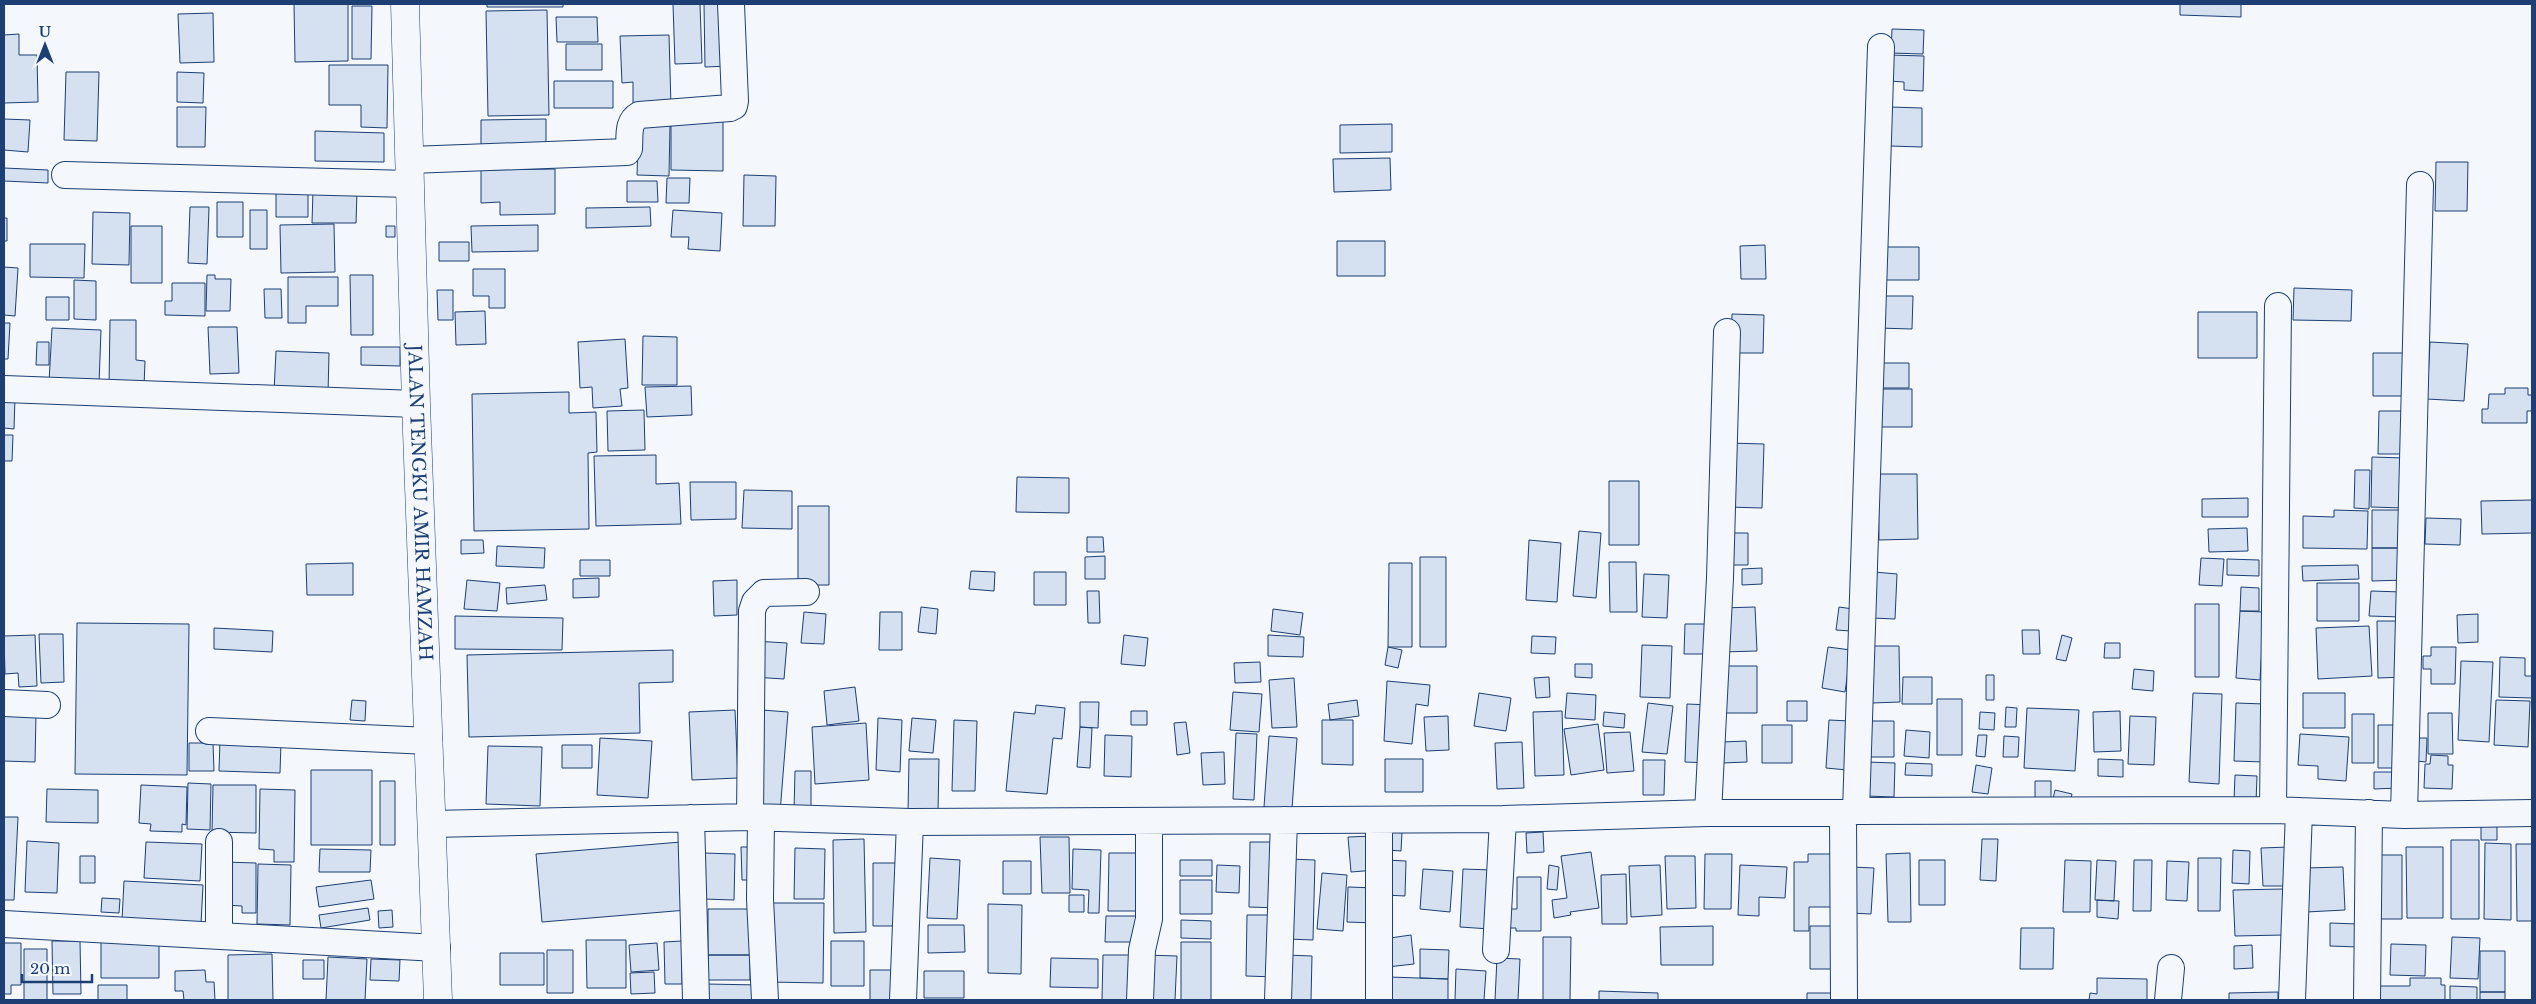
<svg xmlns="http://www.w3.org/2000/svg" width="2536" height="1004" viewBox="0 0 2536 1004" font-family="'Libre Baskerville',serif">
  <rect width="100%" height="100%" fill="#f4f7fb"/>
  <path fill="#d5e0f0" stroke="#1d3f73" d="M294,4H348V61L295,62Z
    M487,4H563V7H487Z
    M673,4H700L702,63L675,64Z
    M704,4H729L730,66L705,67Z
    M2180,4H2241V17L2180,15Z
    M352,6H372L371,59H352Z
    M547,10L549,115L488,116L486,11Z
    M213,13L214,62L180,63L178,14Z
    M556,17H597L598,42H557Z
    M1892,29L1924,30L1923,54L1891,53Z
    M19,34V55H37L38,102L4,103V35Z
    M669,35L671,107L633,108V82L622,83L620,36Z
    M566,44H602V70H566Z
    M1890,55L1924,56L1923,91L1904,90V82L1889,81Z
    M329,65H388L387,128L361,127V105H329Z
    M66,72H99L97,141L64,140Z
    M177,72L204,73L203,103L177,102Z
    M554,81H613V108H554Z
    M177,107H206L205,147H177Z
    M1890,107L1922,108V147L1890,146Z
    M4,119L30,120L28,152L4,150Z
    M546,119V150L481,151V120Z
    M671,119H723V171L671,170Z
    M642,124L670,125L669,176L637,175L638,145Z
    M1392,124V152L1340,153V125Z
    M315,131L384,133V162L315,161Z
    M1390,158L1391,190L1334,192L1333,159Z
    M2436,162H2468L2467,211H2435Z
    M4,168L48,170V183L4,181Z
    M555,169V214L500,215V202L481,203V170Z
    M744,175L776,176L775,226H743Z
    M667,178H690L689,203H666Z
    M627,181H657L658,202H627Z
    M276,190H308V217H276Z
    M313,191H357L356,223H312Z
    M217,202H243V237H217Z
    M190,207H209L207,264L188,263Z
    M650,207L651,226L586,228V208Z
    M250,210H267V249H250Z
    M673,210L722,213L720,251L688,249L689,237H671Z
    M93,212L130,213L129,265L92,264Z
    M4,218H7V241H4Z
    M334,224L335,272L281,273L280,225Z
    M538,225V251L472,252L471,226Z
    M131,226H162V283H131Z
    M386,226H395V237H386Z
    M1337,241H1385V276H1337Z
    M439,242H469V261H439Z
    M30,244H85L84,278L30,277Z
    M1765,245L1766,279H1741L1740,246Z
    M1883,247H1919V280H1883Z
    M4,267L18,268L15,316L4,315Z
    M473,269H505V308H489V296H473Z
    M207,275H215V279H231L230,311H206Z
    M350,275H373V335H351Z
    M288,277H338V306H306V323H288Z
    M74,280L96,281V320L74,319Z
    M172,283H205V316L165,315V301H172Z
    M2294,288L2352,290L2351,321L2293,320Z
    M264,289H281L282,318H265Z
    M437,290H453V320H438Z
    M1878,296H1913L1912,329L1877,328Z
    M46,297H69V320H46Z
    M485,311L486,344L456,345L455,312Z
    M2198,312H2257V358H2198Z
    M1732,314L1764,315L1763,353H1731Z
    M110,320H136V360L145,361L144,387H109Z
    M4,323H10L8,359H4Z
    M208,327H237L239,373L210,374Z
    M52,328L101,330L99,384L49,382Z
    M643,336L677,337V385H642Z
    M625,339L628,388L620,389L622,406L593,408L592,387L580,388L578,342Z
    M37,342H49V365H36Z
    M2430,342L2468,344L2464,401L2427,399Z
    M361,347H400V366L361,365Z
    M276,351L329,353L328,394L274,392Z
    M2373,353H2408V396H2373Z
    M1877,363H1909V388H1877Z
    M691,386L692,415L647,417L645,387Z
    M2505,388H2528V395H2532V411H2527V423H2482V409H2488L2489,394H2505Z
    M1881,389H1912V427H1881Z
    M569,392V413L596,412L597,452L588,453L589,529L474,531L472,394Z
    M4,396L15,397L14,429L4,428Z
    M644,410L645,450L608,451L607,411Z
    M2379,411H2406V454H2378Z
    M4,435H13L12,461H4Z
    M1729,443L1764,444L1762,508L1727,507Z
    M656,455V484L679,483L681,524L596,526L594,456Z
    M2372,457L2405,458L2404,508L2371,507Z
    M2355,470H2370L2369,509L2354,508Z
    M1878,474H1917L1918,539L1879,540Z
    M1017,477L1069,478V513L1016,512Z
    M1609,481H1639V545H1609Z
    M690,482H736V519L691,520Z
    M744,490L792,491V529L742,528Z
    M2248,498V517H2202V499Z
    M2532,500V533L2482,534L2481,501Z
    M798,506H829V585H798Z
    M2334,510L2368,511L2367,549L2303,548V516L2334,517Z
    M2372,510H2406V548H2372Z
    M2426,518L2461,519L2460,545L2425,544Z
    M2247,528L2248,551L2209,552L2208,529Z
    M1579,531L1601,533L1596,598L1573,596Z
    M1731,533H1748V565H1730Z
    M1087,537H1103L1104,552H1087Z
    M461,540H483L484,553L461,554Z
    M1529,540L1561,543L1557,602L1526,600Z
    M497,546L545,548L544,568L496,566Z
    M2372,548H2406V580L2372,581Z
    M1105,556V579H1085V557Z
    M1420,557H1446V647H1420Z
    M2201,558L2224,559L2222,586L2199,585Z
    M2227,559L2259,560V576L2227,575Z
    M580,560H610V576H580Z
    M1609,562H1636L1637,612H1610Z
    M353,563V595H307L306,564Z
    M1389,563H1412V647H1388Z
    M2358,565L2359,579L2303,581L2302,566Z
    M1762,568V584L1742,585V569Z
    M971,571L995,572L994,591L969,589Z
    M1034,572H1066V605H1034Z
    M1874,572L1897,574L1895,619L1872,618Z
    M1644,574L1669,575L1667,618L1642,617Z
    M599,578V597L573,598V579Z
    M467,580L500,583L497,611L464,609Z
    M737,580V615L714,616L713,581Z
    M2317,583H2359V621H2317Z
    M545,585L547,600L507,604L506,588Z
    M2241,587L2259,588V611H2240Z
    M1087,591H1099L1100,623H1088Z
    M2371,591L2402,592L2401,617L2369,616Z
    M2195,604H2219V677H2195Z
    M921,607L938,609L936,634L918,632Z
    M1755,607L1757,651L1722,652L1721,608Z
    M1839,607L1853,609L1851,631L1836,630Z
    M1273,609L1303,613L1300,635L1271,631Z
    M2240,611L2264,612L2260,680L2236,678Z
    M804,612L826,614L824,644L801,643Z
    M880,612H902V650H879Z
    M2478,614V642L2458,643L2457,615Z
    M455,616L563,618L562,650L455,649Z
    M2377,621H2404L2405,677L2378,678Z
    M77,623L189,624L187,775L75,774Z
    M1685,624H1706L1705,654H1684Z
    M2369,626L2372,676L2318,679L2316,628Z
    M214,628L273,631L272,652L214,649Z
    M2022,630H2039L2040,654H2023Z
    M39,634H63L64,682L41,683Z
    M35,635L37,686L19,687L18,673L5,674L4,636Z
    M1124,635L1148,638L1145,666L1121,664Z
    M1268,635L1304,637L1303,657L1268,656Z
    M2062,635L2072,638L2066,661L2056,659Z
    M1532,636L1556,637L1555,654L1531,653Z
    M754,641L787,643L784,679L752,677Z
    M2105,643H2120V658H2104Z
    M1642,645L1672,646L1670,698L1640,697Z
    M1871,646H1899L1900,702L1872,703Z
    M1388,647L1402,650L1398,668L1385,665Z
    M1828,647L1851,650L1845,692L1822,688Z
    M2431,647H2456L2455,684H2431V669H2423V656H2431Z
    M673,650V682L639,683L640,733L469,737L467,655Z
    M2500,657L2525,658V676H2532V698L2499,697Z
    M2461,661L2493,662L2489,742L2458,740Z
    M1260,662L1261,682L1235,683L1234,663Z
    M1575,664H1592V678L1575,677Z
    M1722,666H1757V713H1722Z
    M2134,669L2154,671L2153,691L2132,689Z
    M1986,675H1994V700H1986Z
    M1549,677L1550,697L1536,698L1534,678Z
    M1903,677H1932V704H1902Z
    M1294,678L1297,727L1272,728L1269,680Z
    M1387,681L1430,685L1428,706L1416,704L1412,744L1384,741Z
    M855,687L859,721L827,725L824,691Z
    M1233,692L1262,694L1259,732L1230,730Z
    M1479,693L1511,698L1506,731L1474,726Z
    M1567,693L1596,695L1595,720L1565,718Z
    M2193,693L2222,694L2219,784L2189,782Z
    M2303,693H2345V728H2303Z
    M1937,699H1962V755H1937Z
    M352,700L366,701L365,721L350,720Z
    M1357,700L1359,716L1330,720L1328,704Z
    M2496,700L2530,701L2528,747L2494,745Z
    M1787,701H1807V721H1787Z
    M1080,702H1099L1098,728L1080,727Z
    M1648,703L1673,706L1667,754L1642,752Z
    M2236,703L2265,704L2264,762L2234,761Z
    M1687,704L1710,705L1709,763L1685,762Z
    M1036,705L1065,708L1062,739L1053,738L1047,794L1006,791L1014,712L1035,714Z
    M2006,707L2017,708L2016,727H2005Z
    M2027,708L2079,710L2075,771L2024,768Z
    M735,710L738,778L692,780L689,712Z
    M762,710L788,712L780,813L754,811Z
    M1131,711H1147V725H1131Z
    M1562,711L1564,775L1535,776L1533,712Z
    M2120,711L2121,751L2094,752L2093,712Z
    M1604,712L1625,714L1624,728L1603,726Z
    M1980,712L1995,713L1994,730L1979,729Z
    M2428,713H2452L2453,754H2428Z
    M4,714L36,715L35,762L4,761Z
    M2352,714H2374V763H2352Z
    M1448,716L1449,750L1426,751L1424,717Z
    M2130,716L2156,717L2154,765L2128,764Z
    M878,718L902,720L900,772L876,770Z
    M912,718L936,720L933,753L909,751Z
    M954,720L977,721L975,791H952Z
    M1322,720H1353V765L1322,764Z
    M1829,720L1850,721L1847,770L1826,768Z
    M1868,721H1894V757H1867Z
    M1186,722L1190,753L1177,755L1174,723Z
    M866,723L869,780L815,784L812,727Z
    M1598,724L1604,770L1571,775L1564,729Z
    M1762,725H1792V763H1762Z
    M2378,725H2404V768H2378Z
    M1080,727L1092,728L1090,768L1077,767Z
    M1906,730L1930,732L1929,758L1904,756Z
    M1630,732L1634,771L1607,773L1604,733Z
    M1236,733L1257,734L1254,800L1233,799Z
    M2300,734L2349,737L2346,781L2318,779V766L2298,765Z
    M1105,735L1132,736L1131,777L1104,776Z
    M1978,735H1987L1985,757L1976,756Z
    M1269,736L1297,738L1292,809L1264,807Z
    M2004,736L2019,737L2018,757H2003Z
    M600,738L652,741L648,798L597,795Z
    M2418,738H2427L2426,762L2417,761Z
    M220,740L281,742L280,773L219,771Z
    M1746,741L1747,762L1722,763V742Z
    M1522,742L1524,788L1497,789L1495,743Z
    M189,743H213L214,771H189Z
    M562,745H592V768H562Z
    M488,746L542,747L540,806L486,804Z
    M1224,752L1225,784L1203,785L1201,753Z
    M2431,755L2448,756V765H2453L2452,789L2424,788L2425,764H2430Z
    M909,759H939L938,813L908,812Z
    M1385,759H1423V792H1385Z
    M2098,759L2123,760V777L2098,776Z
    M1643,760H1665L1664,795H1643Z
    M1867,762L1895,763L1894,797L1866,796Z
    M1906,763L1932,764V776L1905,775Z
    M1976,765L1992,768L1988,794L1972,792Z
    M311,770H372V845H311Z
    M795,771H811V812L794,811Z
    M2374,772H2398L2399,788L2374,789Z
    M2235,775L2257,776L2256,803L2234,801Z
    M380,781H395V845H380Z
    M2035,781H2051V799L2035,798Z
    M188,783L211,784L210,830L187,829Z
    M141,785L187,787L186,825L182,824V832L150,831L151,824L139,823Z
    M213,785H256V833L212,832Z
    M47,789L98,790V823L46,822Z
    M260,789L295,790L294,862H274V850L259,849Z
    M2055,790L2072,794L2070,803L2053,799Z
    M4,817H18L14,900H4Z
    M2481,819H2497V840H2481Z
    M1389,832H1402L1401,851L1389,850Z
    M1543,832L1544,852L1527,853L1526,833Z
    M1374,836L1376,870L1351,872L1348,837Z
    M1040,837H1069L1070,893H1042Z
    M864,839L866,932L834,933L833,840Z
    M1982,839H1998L1996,881L1980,880Z
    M2451,840H2479V919H2451Z
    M27,841L59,843L57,893L25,892Z
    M146,842L202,844L200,881L144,878Z
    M681,842L687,910L542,922L536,854Z
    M1250,842H1280L1279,908L1249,907Z
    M2485,843L2511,844V920L2484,919Z
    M2516,844H2532V921H2517Z
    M741,847H755V880H742Z
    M2289,847L2290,886H2263L2261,848Z
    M2406,847H2443V918H2407Z
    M795,848L825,849L824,899H794Z
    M320,849L371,850L370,872H319Z
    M1073,849L1101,850L1099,913H1088L1089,890L1072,889Z
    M2233,850L2250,851L2249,884L2232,883Z
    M1591,852L1599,908L1570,912L1571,915L1554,918L1552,900L1567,898L1561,856Z
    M704,853L735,854L734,900L703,899Z
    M1109,853H1144L1142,911H1108Z
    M1910,853L1911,922H1888L1886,854Z
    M1705,854H1732L1731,909H1704Z
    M1808,854H1835L1836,907H1809V931H1794V862H1808Z
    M2374,855H2402V919H2373Z
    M80,856H95V883H80Z
    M1665,856H1695L1696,908L1667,909Z
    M930,858L960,860L957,919L927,918Z
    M2198,858H2221L2220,911H2198Z
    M1290,859L1315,860L1313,940L1288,939Z
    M1180,860H1212V876H1180Z
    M1386,860L1406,861L1405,896L1385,895Z
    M1919,860H1945V905H1919Z
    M2065,860L2091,861L2090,912H2063Z
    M2097,860L2116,861L2114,901L2095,900Z
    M2134,860H2152L2151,911H2133Z
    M1003,861H1031V894H1003Z
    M2167,861L2189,862L2187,901L2166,900Z
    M224,862L256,863V913H242V906L224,905Z
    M873,863H898V926H873Z
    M258,864L291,865L290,925L257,924Z
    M1217,865L1240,866L1239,893L1216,892Z
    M1549,865L1559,867L1557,890L1547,889Z
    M1660,865L1662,915L1631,917L1629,866Z
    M1740,865L1787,867L1785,898L1759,897V916L1738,915Z
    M1852,867L1874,868L1871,914L1849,913Z
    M2343,867L2345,910L2306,912L2305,868Z
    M1423,869L1453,871L1450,912L1420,909Z
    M1463,869L1492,870L1490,929L1460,927Z
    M1322,873L1347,875L1343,931L1317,929Z
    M1626,874L1627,924H1602L1601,875Z
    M1517,877H1541V931H1516V928H1503V909H1517Z
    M371,880L374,899L319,907L316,887Z
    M1180,880H1212V914H1180Z
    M124,881L203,885L201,924L122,920Z
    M1348,887L1376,888L1375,923L1347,922Z
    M2283,889L2284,935L2235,936L2233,890Z
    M1069,895H1084V912H1069Z
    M102,898L120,899L119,913L101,912Z
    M2097,900L2119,901L2118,919L2097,917Z
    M770,903H824L823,983L769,982Z
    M988,904L1022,905L1021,974L988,973Z
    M368,908L370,920L321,928L319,915Z
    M708,909H750V955H708Z
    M392,910L393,927L379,928L378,911Z
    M1247,915H1277L1276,977L1246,976Z
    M1106,916H1142L1141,942H1105Z
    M1181,920L1211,921V939L1181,938Z
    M2330,923L2358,924V947L2330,946Z
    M928,925H964L965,952L928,953Z
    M1713,926V965H1661L1660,927Z
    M1810,926H1835V969H1810Z
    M2021,928H2054L2053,969H2020Z
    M1411,935L1414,964L1387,967L1383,939Z
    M1543,937H1571L1570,1000H1543Z
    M2452,937L2480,938L2478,979L2450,978Z
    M101,939H159V978H101Z
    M586,940H626V988H587Z
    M52,941H80L81,994H53Z
    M682,941V984H665L664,942Z
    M831,941H864V986H831Z
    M1181,942H1211V1000H1181Z
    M4,943H21V985H11V994H4Z
    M657,943L659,970L631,972L629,945Z
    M2391,944L2426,945L2425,976L2390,975Z
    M2252,945L2253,968L2234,969V946Z
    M24,949H47V1000H24Z
    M1420,949L1449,950L1448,979L1420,978Z
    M547,950H573V993H547Z
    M2480,951H2505V992H2480Z
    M500,953H544V985H500Z
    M272,954L273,1000H228V955Z
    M708,955H750V980H708Z
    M1103,955H1138L1137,1000H1102Z
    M1145,955L1177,956L1175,1000H1143Z
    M1285,955L1312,956L1311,1000H1284Z
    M328,957L367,959L365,1000H326Z
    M1051,958L1098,959V988L1050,987Z
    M1497,958L1520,959L1518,1000H1495Z
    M371,959L400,960L399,981L370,980Z
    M303,960H324V979H303Z
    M1456,969L1486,971L1484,1000H1455Z
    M205,970L206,982H214L215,1000H184L183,991H175V971Z
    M870,970H898V1000H870Z
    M924,971H964V998H924Z
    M654,972L655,993L631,994L630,973Z
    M1389,977L1448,979V1000H1388Z
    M2097,978L2147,979V1000H2089L2090,993L2097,994Z
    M2410,978H2441V985H2445V1000H2380L2379,986H2410Z
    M706,984L760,985V1000H706Z
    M98,985H127V1000H98Z
    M2450,986L2477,987V1000H2450Z
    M1599,991L1658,993V1000H1599Z
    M2278,992V1000H2229V993Z
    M2480,992H2505V1000H2480Z
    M1807,993H1832V1000H1807Z"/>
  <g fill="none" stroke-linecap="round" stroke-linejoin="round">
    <g stroke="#1d3f73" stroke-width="28">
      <path id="minor" d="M410,160L627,152L629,149C630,136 627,122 639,115L730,108L734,106L735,101L731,4
        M65,175L410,184
        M4,389L416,404
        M4,703L47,705
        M209,731L429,741
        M2273,810L2278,306
        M1856,811L1881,47
        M1708,813L1720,578L1727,332
        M1843,813L1844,1000
        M2404,815L2420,185
        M750,817L752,611L755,602L764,593L806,592
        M691,818L696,1000
        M761,819L760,899L765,1000
        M1379,820V1000
        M432,824L750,817L910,822L1503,819L1708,813H1843L1856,811L2273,810L2404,815L2532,813
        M4,924L437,948
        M219,936V842
        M1496,950L1503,819
        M903,1000L910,822
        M1140,1000L1142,950L1149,919V821
        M1278,1000L1284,820
        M2168,1000L2171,968
        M2292,1000L2299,811
        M2367,1000L2369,813"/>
    </g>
    <g stroke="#1d3f73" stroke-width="29">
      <g id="highway">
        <path id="s1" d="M405,4L416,404L438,1000"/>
      </g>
    </g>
    <use href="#minor" stroke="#f4f7fb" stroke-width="26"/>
    <use href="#highway" stroke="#f4f7fb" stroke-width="28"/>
  </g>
  <g text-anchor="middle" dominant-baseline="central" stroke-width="4" stroke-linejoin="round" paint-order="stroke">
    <g font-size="18" fill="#1d3f73" stroke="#f4f7fb">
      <text stroke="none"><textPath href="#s1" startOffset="499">JALAN TENGKU AMIR HAMZAH</textPath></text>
    </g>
  </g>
  <rect width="2536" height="1004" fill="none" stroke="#1d3f73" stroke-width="10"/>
  <g transform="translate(45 45)" stroke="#f4f7fb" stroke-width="4" paint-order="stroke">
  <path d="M0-4L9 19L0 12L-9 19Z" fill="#1d3f73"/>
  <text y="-8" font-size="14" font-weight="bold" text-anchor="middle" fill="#1d3f73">U</text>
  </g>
  <path d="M22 974v8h70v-8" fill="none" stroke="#1d3f73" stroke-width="2.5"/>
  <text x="30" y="974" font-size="15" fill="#1d3f73" stroke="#f4f7fb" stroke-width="4" paint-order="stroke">20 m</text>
</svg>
